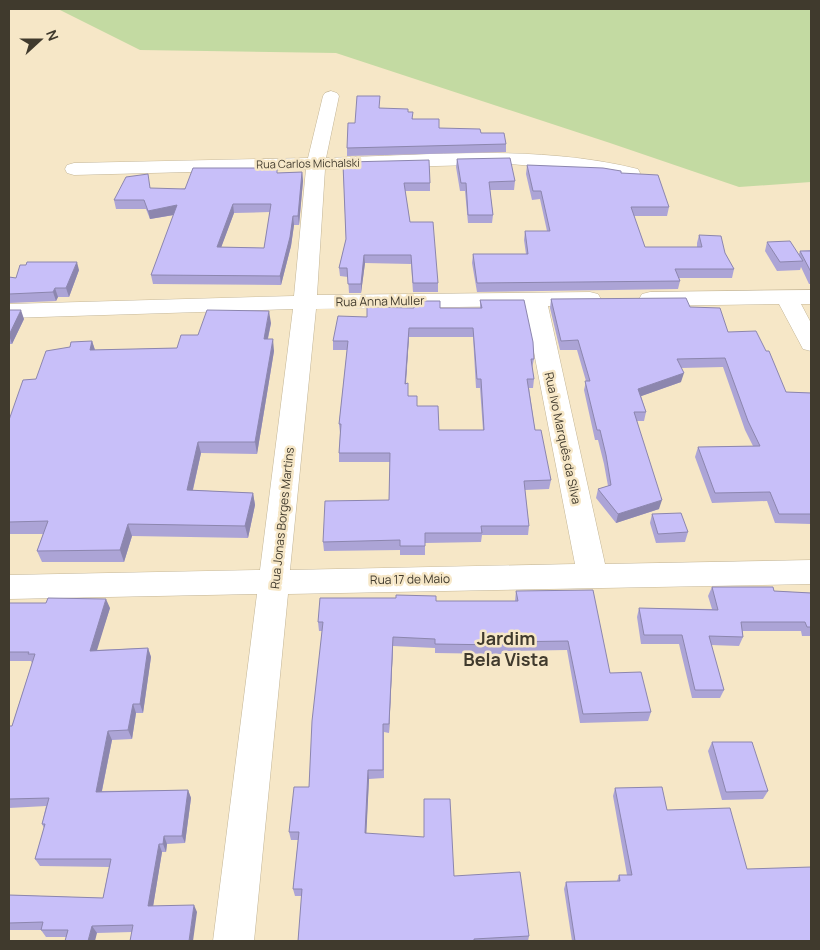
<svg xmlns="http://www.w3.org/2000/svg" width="820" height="950" viewBox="0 0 820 950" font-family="Manrope,sans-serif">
  <rect width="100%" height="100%" fill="#f6e7c7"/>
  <path fill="#c3daa2" d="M58,9H811V182L739,187L610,143L336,53L140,50Z"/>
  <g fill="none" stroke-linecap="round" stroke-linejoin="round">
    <g stroke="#c3b596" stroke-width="1">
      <path id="minor" d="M331,91L337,93L339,96L326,158C429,155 537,144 638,169L640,173L638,177L631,179L570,169L510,164L325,169L317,295L590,292L598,294L601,299L598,304L590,306H548L605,564L811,560V584L288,594L254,941H213L257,594L9,599V575L260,570L293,309L9,318V304L294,296L306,169L74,175L67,173L65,169L67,165L74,163L308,158L323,96L325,93ZM525,306L575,564L290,570L316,309Z
        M811,290V304H801L811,323V351L803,349L779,304L650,306L642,304L639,299L642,294L650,292Z"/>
    </g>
    <use href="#minor" fill="#fff" fill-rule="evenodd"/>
  </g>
  <path fill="#aca4d6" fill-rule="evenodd" d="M380,108L408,112L413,119L439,128L481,133L506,144V152L347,156V148L355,123Z
    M457,159L515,181L514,190H490L493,215L492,223H468L465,191H460L456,167Z
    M343,164L430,183V191H405L410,222L438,283V292H413L411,264L365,263L361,293H349L348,277L340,276L339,268L346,239Z
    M527,165L621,173L669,207L667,216H634L645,247H697V243L699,235L725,253L734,269L732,278H679L680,281L678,289L477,292L472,263L473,254H526L524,240L525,231H547L540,199L532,200L526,174Z
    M302,172L303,181L299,225H294L291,246L281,285L153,284L151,275L174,215L150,219L146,209H116L114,200L277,173ZM270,212L264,248L221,247L234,213Z
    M767,242L799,254L800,251L811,250V284H809L801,267L800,270L777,271L765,251Z
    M79,270L69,297H58L56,301L9,303V277L16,278Z
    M551,299L690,307L728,332L786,392L811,393V524L775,523L767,501L712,503L695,457L698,447L753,446L745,430L723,367L681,368V382L641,396L646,412L644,421H637L659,509L616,523L596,498L598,489L608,486L604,464L598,440H595L584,390L586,381L577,350H560L550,308Z
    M480,300L534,359L532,368L534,379L533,388H529L535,430L551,480L549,489L525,490L529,526L528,535H482L481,542L425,543V555H400V550L324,551L323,542L389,500L390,462H339V453L340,433L339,424L347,350H333V341L367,317L414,308V301L440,308H480ZM409,337H473L476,388H480L483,430H439L408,396L406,384Z
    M9,310L24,319L12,344H9Z
    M271,323L268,339L274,351L257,454L201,453L193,490L253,493L255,505L248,538L132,536L124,562H42L37,551L43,534H9V420L36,379L70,347L92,341L95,350L177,348L198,335Z
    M652,514L688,532L685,542L656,543L650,523Z
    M712,587L774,591L811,593V636H802L801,631H743V637L739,646L711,645L724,690L720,698H692L679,644H641L637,617L639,608L712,609L708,596Z
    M516,591L610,673L651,712L648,721L580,723L567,650L502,651L501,654L435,653V648L393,646L389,733L384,732V778L369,779L366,833L454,876L529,936L528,941H298L302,896H295L293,889L298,840H291L289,832L309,787L322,631H319L318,622L436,601H515Z
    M9,603L110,608L96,650L148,648L151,657L143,713H136L132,739L112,740L102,791L188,790L191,798L185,843L167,844L166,852H162L153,906L197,912L132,932L97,933L66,937H46L41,930H9V895L103,898L109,867L40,866L35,859L44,828L42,824L46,806L9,808V726H12L32,663L31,661H9Z
    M712,742L768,791L763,799L722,800L708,751Z
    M615,788L667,810L747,869L811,941H572L564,889L566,882L617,881L619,875H627L613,796Z"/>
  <path fill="#8c86ae" d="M302,172L303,181L299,225L298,216Z
    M233,204L234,213L218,256L217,247Z
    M177,205L179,214L150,219L148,211Z
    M293,216L294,225L291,246L281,285L280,276Z
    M364,255L365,263L361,293V284Z
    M77,262L79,270L69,297L66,288Z
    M55,288L58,297L56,301L53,292Z
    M21,310L24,319L12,344L9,335Z
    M269,311L271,323L265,351L264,339Z
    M409,328V337L405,393V384Z
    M273,339L274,351L257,454L255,442Z
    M92,341L96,353L90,350Z
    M684,373L681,382L636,398L638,389Z
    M198,442L201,453L190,502L187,490Z
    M253,493L255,505L248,538L245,526Z
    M662,500L659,509L616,523L618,514Z
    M128,524L132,536L124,562L120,550Z
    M106,599L110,608L94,660L90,651Z
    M393,637V646L389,733V724Z
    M148,648L151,657L143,713L140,704Z
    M133,704L136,713L132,739L128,730Z
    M108,731L112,740L100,800L96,792Z
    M368,770L369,779L366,841L365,833Z
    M188,790L191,798L185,843L182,836Z
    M164,836L167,844L166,852L163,844Z
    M159,844L162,852L152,913L148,906Z
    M194,905L197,912L193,941H189Z
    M92,926L97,933L95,941H88Z"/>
  <path fill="#c8bff9" stroke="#8c86ae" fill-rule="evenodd" d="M357,96H380L379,108L408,109V112H413L412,119H439V128L480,129L481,133H504L506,144L347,148L348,123H355Z
    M510,158L515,181L489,182L493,215H468L466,183H461L457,159Z
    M429,160L430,183H404L410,222H433L438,283H413L411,255H364L361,284H348L347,268H339L346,239L343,164H346L347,162Z
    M527,165L603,168L621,171V173L658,175L669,207H631L645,247H702L699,235L721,236L725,253L734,269H675L680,281L477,283L473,254H528L525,231H550L541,191H533Z
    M193,168H277V173L302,172L298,216H293L290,237L280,276L151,275L177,205L148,211L144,200H114L126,177L148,174L150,188L185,189ZM233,204H271L264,248L217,247Z
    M790,241L803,261L780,262L767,242Z
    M800,251H811V272Z
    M27,262H77L66,288H55L53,292L9,294V277L16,278L20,265H26Z
    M686,298L690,307L720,308L728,332L756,331L766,351H769L786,392L811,393V514H779L770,492L715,493L698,447L760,446L748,421L725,358L677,359L684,373L638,389L646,412H634L662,500L618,514L598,489L611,485L606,455L600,430H597L585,381H590L578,340L561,341L551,299Z
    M480,300H524L533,342L534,359H531L534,379H527L535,430H541L551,480L524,481L529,526H481L482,533H425V546H400V540L323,542L325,501L389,500L390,453H339L341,424H339L348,341H333L338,316L367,317V307L414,308V301H440V308H482ZM409,328H473L477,379H481L484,430H439L438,406H417V396H408V383L405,384Z
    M9,310H21L9,335Z
    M207,310L269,311L264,339H273L255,442H198L187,490L253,493L245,526L128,524L120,550L37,551L48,521L9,522V420L23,380L36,379L46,351L70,347L71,342L92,341L90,350L177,348L181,335H198Z
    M681,513L688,532L658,534L652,514Z
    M712,587H773L774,591L811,593V627H807L805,622H741L743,637L709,636L724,690H695L682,635H644L639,608L718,610Z
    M593,590L610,673L641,672L651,712L583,714L568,641L502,642V645L435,644V639L393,637L389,724H383V770H368L365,833L424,837V799H450L454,876L520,872L529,936L474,939V941H298L302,889H293L299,832H289L294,787H309L312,721L323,622H318L320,598H396V595L436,596V601H518L516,591Z
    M48,598L106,599L90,651L148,648L140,704H133L128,730L108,731L96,792L188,790L182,836H164L163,844H159L148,906L194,905L189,941H130L133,925L92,926L88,941H65L68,930H41L43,922L9,923V895L103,898L111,859H35L45,824H42L49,798L9,799V726H12L35,654H28L29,652H9V603H46Z
    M712,742H752L768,791L726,792Z
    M662,787L667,810L730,808L747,869L811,867V941H575L566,882L620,881L619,875H632L615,788Z"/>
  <g text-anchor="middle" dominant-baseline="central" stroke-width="5" stroke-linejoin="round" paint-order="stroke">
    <g font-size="11" fill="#403a2d" stroke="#f6e7c7">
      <text transform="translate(308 163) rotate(-1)">Rua Carlos Michalski</text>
    </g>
    <g font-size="12" fill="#403a2d" stroke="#f6e7c7">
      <text transform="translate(380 301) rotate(-1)">Rua Anna Muller</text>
      <text transform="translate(563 438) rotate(78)">Rua Ivo Marquês da Silva</text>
      <text transform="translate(282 518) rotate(-84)">Rua Jonas Borges Martins</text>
      <text transform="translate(410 579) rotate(-1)">Rua 17 de Maio</text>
    </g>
    <g font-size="18" font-weight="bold" fill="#403a2d" stroke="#f6e7c7">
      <text x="506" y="638">Jardim<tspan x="506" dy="21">Bela Vista</tspan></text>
    </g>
  </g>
  <rect width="820" height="950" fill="none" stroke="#403a2d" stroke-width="20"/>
  <g transform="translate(40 40) rotate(69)" stroke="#f6e7c7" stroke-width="4" paint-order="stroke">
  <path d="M0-4L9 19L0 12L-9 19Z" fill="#403a2d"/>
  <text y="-8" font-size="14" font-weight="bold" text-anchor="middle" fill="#403a2d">N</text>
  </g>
</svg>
